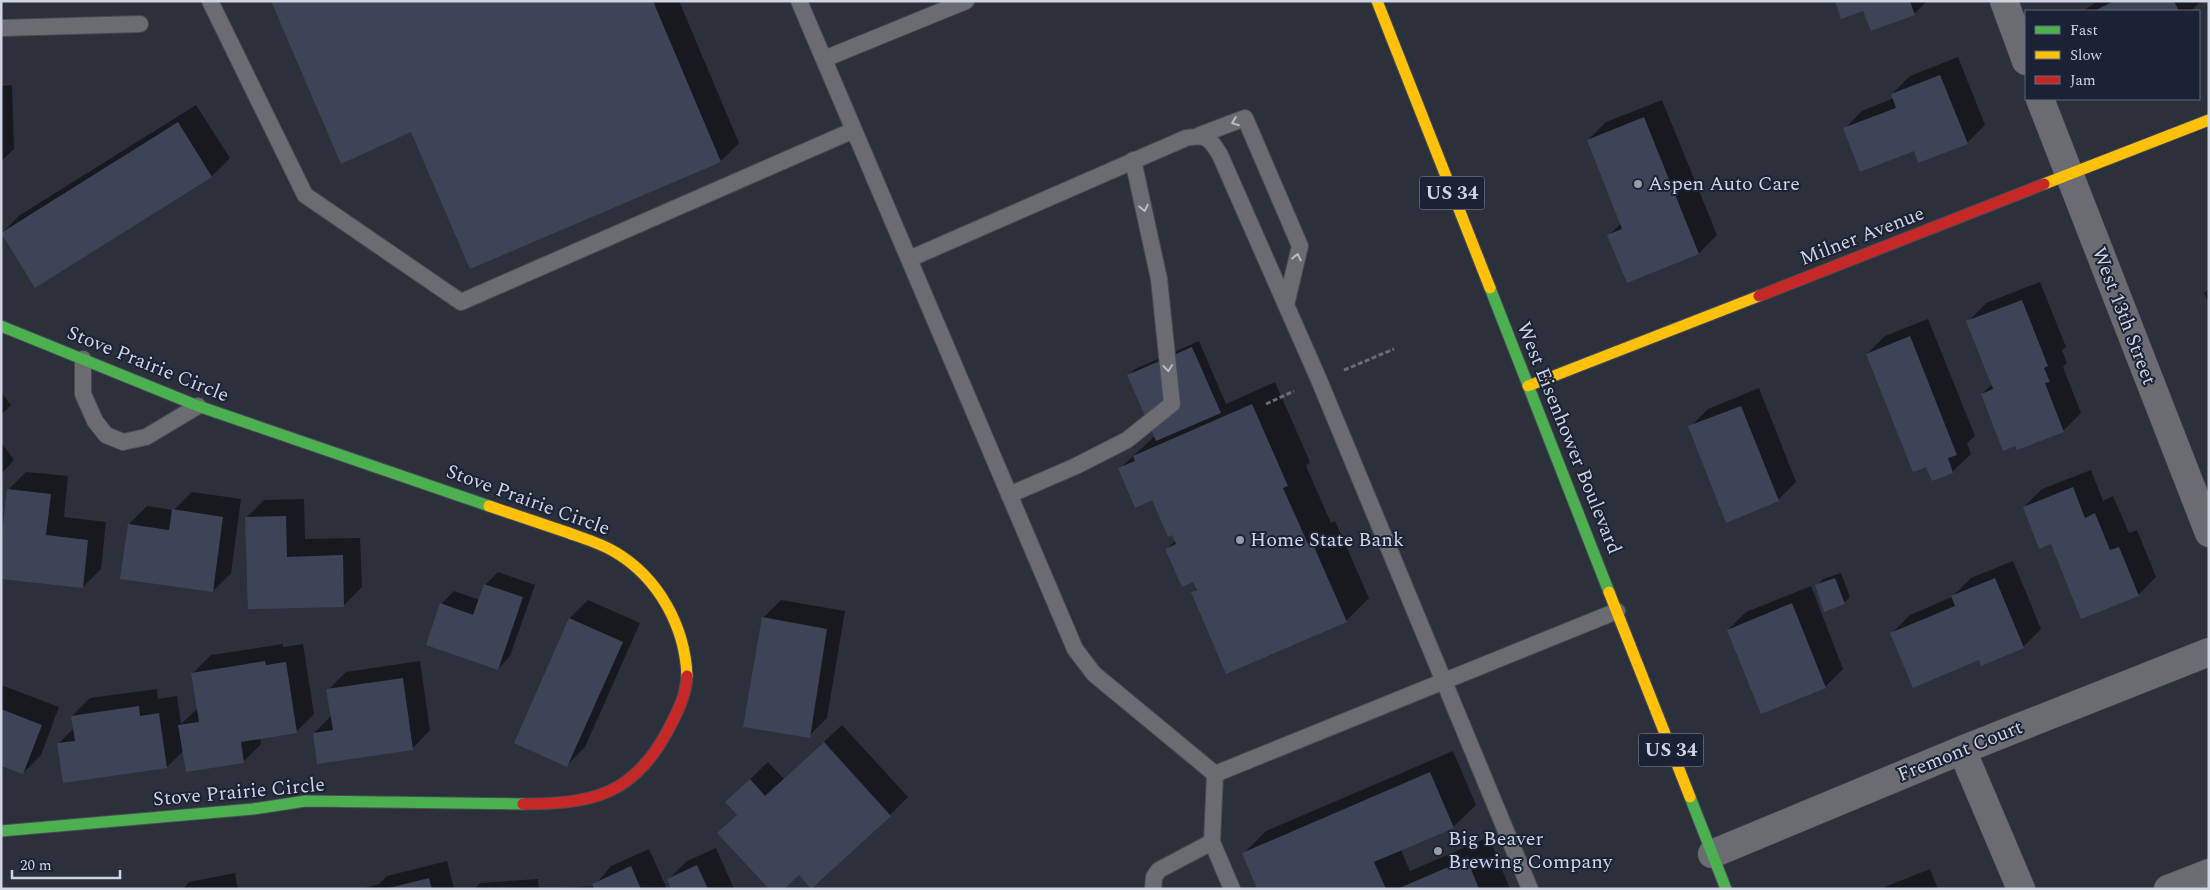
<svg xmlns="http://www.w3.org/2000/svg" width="2210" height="890" viewBox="0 0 2210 890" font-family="Spectral,serif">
  <rect width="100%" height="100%" fill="#2b303b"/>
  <path fill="#0007" d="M272,1H679L739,143L721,161L412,130Z
    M1836,1H1927L1915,13L1872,29L1864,9Z
    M2098,1H2201L2191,11H2083Z
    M1958,57L1985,125L1967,143L1914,149L1844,129L1862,111L1894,98L1892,94L1910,76Z
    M12,85L14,149L1,161V86Z
    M1662,100L1717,235L1699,253L1609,235L1621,223L1588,140L1606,122Z
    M196,105L230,158L212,176L36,287L2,233L20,215Z
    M2040,282L2066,347L2062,350L2067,363L2063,367L2081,413L2063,431L1982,394L1992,384L1968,322L1986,303Z
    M2209,289V304L2204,293Z
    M1928,319L1975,436L1967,443L1971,454L1952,472L1927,465L1867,354L1885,336Z
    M1199,341L1226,404L1275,382L1310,462L1306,466L1331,523L1335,521L1369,598L1346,621L1193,593L1197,588L1194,580L1167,549L1176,540L1152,499L1119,469L1155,436L1129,375L1135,369Z
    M1759,388L1796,482L1778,500L1690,427L1708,409Z
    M1,392L11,405L1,415Z
    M1,442L14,460L1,474Z
    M2091,470L2103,501L2113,496L2129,533L2137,530L2156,577L2138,595L2024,507L2042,489Z
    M26,472L68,476L64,517L106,522L101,569L83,587L8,490Z
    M192,492L241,499L231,573L213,591L129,524L147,506L174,510Z
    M304,499L305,539L360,538L362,587L344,605L249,608L246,518L264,500Z
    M2013,561L2041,629L2023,647L1980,659L1892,633L1910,615L1952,597L1971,578Z
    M498,572L535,585L510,656L498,669L441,604L454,591L480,600L485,585Z
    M1841,573L1850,597L1844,603L1817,586L1823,579Z
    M1811,586L1843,669L1825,687L1728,630L1746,612Z
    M588,600L640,623L585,747L567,765L515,742L570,618Z
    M781,600L845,611L827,718L809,736L763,618Z
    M283,644V647L303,644L314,714L296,732L260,738L261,744L243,762L184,750L167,767L58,744L74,728L72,716L90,698L157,689L158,699L177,696L181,724L198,708L193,673L211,655Z
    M420,661L430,730L412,749L314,733L332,715L328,690L346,672Z
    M1,685L59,707L41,755L23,773L1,765Z
    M842,725L908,797L890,815L799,873L719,833L738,814L745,784L768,762L784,779Z
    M1453,751L1476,805L1453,827L1401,850L1410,871L1489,837L1510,889H1258L1243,854L1266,831Z
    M716,848L734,889H668L672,887L669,879L687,861Z
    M649,849L667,889H541L594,886L611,866Z
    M447,861L454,889H361L379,884L387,876Z
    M1930,869L1938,889H1884L1885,887Z
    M235,873L238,889H183L189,882Z
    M538,879L539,889H474L480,883Z"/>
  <path fill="#3e4458" d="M271,1H653L721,162L470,269L411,132L341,164Z
    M1835,1H1910L1915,15L1871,31L1863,11L1841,19Z
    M2114,1H2174L2179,11H2094Z
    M1940,75L1968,144L1918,163L1914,151L1860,172L1843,128L1896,108L1891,94Z
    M1644,117L1699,254L1627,283L1607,235L1622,229L1587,140Z
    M178,122L212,177L35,288L1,233Z
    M2022,300L2048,366L2044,368L2050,382L2045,383L2064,432L2017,450L2015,446L2003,451L1981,394L1993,389L1966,321Z
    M1910,336L1957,455L1948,458L1953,473L1932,481L1926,467L1913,472L1866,354Z
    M1192,347L1221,413L1156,441L1127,375Z
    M1252,404L1288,486L1283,488L1308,544L1312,542L1347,622L1226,674L1191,592L1197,590L1193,582L1182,587L1165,549L1176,544L1172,535L1168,537L1152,500L1135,508L1118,468L1135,461L1133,456Z
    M1741,406L1779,501L1726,523L1688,426Z
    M2073,487L2085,518L2095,513L2110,550L2119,547L2139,596L2081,619L2051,544L2039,549L2023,507Z
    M7,489L51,494L46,535L88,540L83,588L1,579V543Z
    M172,509L223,517L213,592L120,579L128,524L169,530Z
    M286,516L287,557L343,555L344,607L248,609L245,517Z
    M1835,578L1845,604L1824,612L1815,585Z
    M1995,578L2024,648L1981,666L1979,660L1913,688L1890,633L1955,606L1951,596Z
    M484,584L523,597L498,670L426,645L440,603L473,615Z
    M1792,603L1826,688L1761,714L1727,630Z
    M762,617L827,629L810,738L743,727Z
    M569,618L623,642L567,767L514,743Z
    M265,661L266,665L286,662L297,733L241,742L244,763L186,772L178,725L199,722L191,673Z
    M403,678L413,750L317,764L313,733L333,730L326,689Z
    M139,706L140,716L159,713L167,768L63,783L57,743L75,741L71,716Z
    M1,709L42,725L23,774L1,766Z
    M824,742L891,816L811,889L799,875L784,889H769L717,833L737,815L725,802L750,779L765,796Z
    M1430,772L1454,828L1374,862L1386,889H1257L1242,853Z
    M1467,859L1479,889H1397Z
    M697,865L708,889H671L667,879Z
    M631,866L641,889H594L592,884Z
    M429,878L432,889H389V888Z"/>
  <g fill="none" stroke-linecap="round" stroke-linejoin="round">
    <g stroke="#474b54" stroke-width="18">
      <path id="lane" d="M210,1L305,195L461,302L854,130
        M799,1L1075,649L1094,674L1215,774
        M1,28L140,24
        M824,59L966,1
        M1200,135L1245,118L1300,246L1286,305
        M909,259L1186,138C1206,134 1209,137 1220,155L1319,380L1530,889
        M83,359V394L95,421L106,435L123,442L146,437L198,406
        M1009,495L1076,466L1127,440L1172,404L1159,279L1133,160
        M1215,774L1617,611
        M1215,774L1212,842L1232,889
        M1153,889L1154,877L1159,870L1212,842"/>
    </g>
    <g stroke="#474b54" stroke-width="29">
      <path id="street" d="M2004,1L2026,61
        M2040,99L2209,533
        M1962,750L2021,889
        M1712,854L1962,750L2209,652
        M2168,889L2209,873"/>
    </g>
    <g stroke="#474b54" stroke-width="13">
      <path id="fast" d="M1490,288L1609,592
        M1,326L198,406L489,506
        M1690,797L1726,889
        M1,831L253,809L306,801L523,804"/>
    </g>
    <g stroke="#474b54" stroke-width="13">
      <path id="slow" d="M1377,1L1490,288
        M2044,184L2209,120
        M1528,386L1759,296
        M489,506C515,515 540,523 566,532C582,538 600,543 615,552C659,578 685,627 687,676
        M1609,592L1690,797"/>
    </g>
    <g stroke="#474b54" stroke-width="13">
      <path id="jam" d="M1759,296L2044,184
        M523,804C592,804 634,795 668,730C677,713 686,696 687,676"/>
    </g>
    <path stroke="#6a6c72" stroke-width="3" stroke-dasharray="5 2.5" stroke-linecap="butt" d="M1344,370L1394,349
      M1266,404L1294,391"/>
    <use href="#lane" stroke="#6a6c71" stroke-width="16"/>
    <use href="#street" stroke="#6a6c71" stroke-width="28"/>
    <use href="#fast" stroke="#4caf50" stroke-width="11"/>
    <use href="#slow" stroke="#ffc107" stroke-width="11"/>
    <use href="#jam" stroke="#c62828" stroke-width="11"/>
  </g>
  <defs><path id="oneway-chevron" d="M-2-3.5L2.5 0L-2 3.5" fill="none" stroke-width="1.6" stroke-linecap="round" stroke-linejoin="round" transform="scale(1.25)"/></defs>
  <g stroke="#b6bbc6">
    <use href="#oneway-chevron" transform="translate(1235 122) rotate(159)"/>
    <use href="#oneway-chevron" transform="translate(1144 208) rotate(78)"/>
    <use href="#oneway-chevron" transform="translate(1297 257) rotate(-77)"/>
    <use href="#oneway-chevron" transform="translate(1168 368) rotate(84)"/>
  </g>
  <g fill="#969ba8" stroke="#1b2236" stroke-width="2">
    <circle cx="1638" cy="184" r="5"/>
    <circle cx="1240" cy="540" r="5"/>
    <circle cx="1438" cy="851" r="5"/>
  </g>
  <g text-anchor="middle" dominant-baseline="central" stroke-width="4" stroke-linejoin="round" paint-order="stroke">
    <g fill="#1b2236" stroke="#9a9faf" stroke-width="1">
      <rect x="1419.5" y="176.5" width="65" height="33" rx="4"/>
      <rect x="1638.5" y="733.5" width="65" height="33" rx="4"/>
    </g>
    <g font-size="19" font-weight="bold" fill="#d0d5e3">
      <text x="1452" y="193">US 34</text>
      <text x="1671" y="750">US 34</text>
    </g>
    <g font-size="20" fill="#d0d5e3" stroke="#1b2236" text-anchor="start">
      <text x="1648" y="184">Aspen Auto Care</text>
      <text x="1250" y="540">Home State Bank</text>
      <text x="1448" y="839">Big Beaver<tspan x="1448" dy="23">Brewing Company</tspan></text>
    </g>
    <g font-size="20" fill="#d0d5e3" stroke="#1b2236">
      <text transform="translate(1862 236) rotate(-21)">Milner Avenue</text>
      <text transform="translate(2124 316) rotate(69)">West 13th Street</text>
      <text transform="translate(148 364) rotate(22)">Stove Prairie Circle</text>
      <text transform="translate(1569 438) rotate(68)">West Eisenhower Boulevard</text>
      <text transform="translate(528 500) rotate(20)">Stove Prairie Circle</text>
      <text transform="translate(1960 751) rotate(-22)">Fremont Court</text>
      <text transform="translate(239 792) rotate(-5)">Stove Prairie Circle</text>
    </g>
  </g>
  <rect width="2210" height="890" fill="none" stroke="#d0d5e3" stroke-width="5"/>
  <rect x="2025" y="10" width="175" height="90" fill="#1b2236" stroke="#636a7b"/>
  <rect x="2035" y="26" width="25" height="8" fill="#4caf50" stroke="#636a7b"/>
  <text x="2070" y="35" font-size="15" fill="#d0d5e3">Fast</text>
  <rect x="2035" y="51" width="25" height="8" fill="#ffc107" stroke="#636a7b"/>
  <text x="2070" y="60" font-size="15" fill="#d0d5e3">Slow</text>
  <rect x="2035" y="76" width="25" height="8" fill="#c62828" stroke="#636a7b"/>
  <text x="2070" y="85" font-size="15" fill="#d0d5e3">Jam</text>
  <path d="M12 870v8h108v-8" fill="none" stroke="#d0d5e3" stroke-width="2.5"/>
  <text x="20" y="870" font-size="15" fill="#d0d5e3" stroke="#1b2236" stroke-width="4" paint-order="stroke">20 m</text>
</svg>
